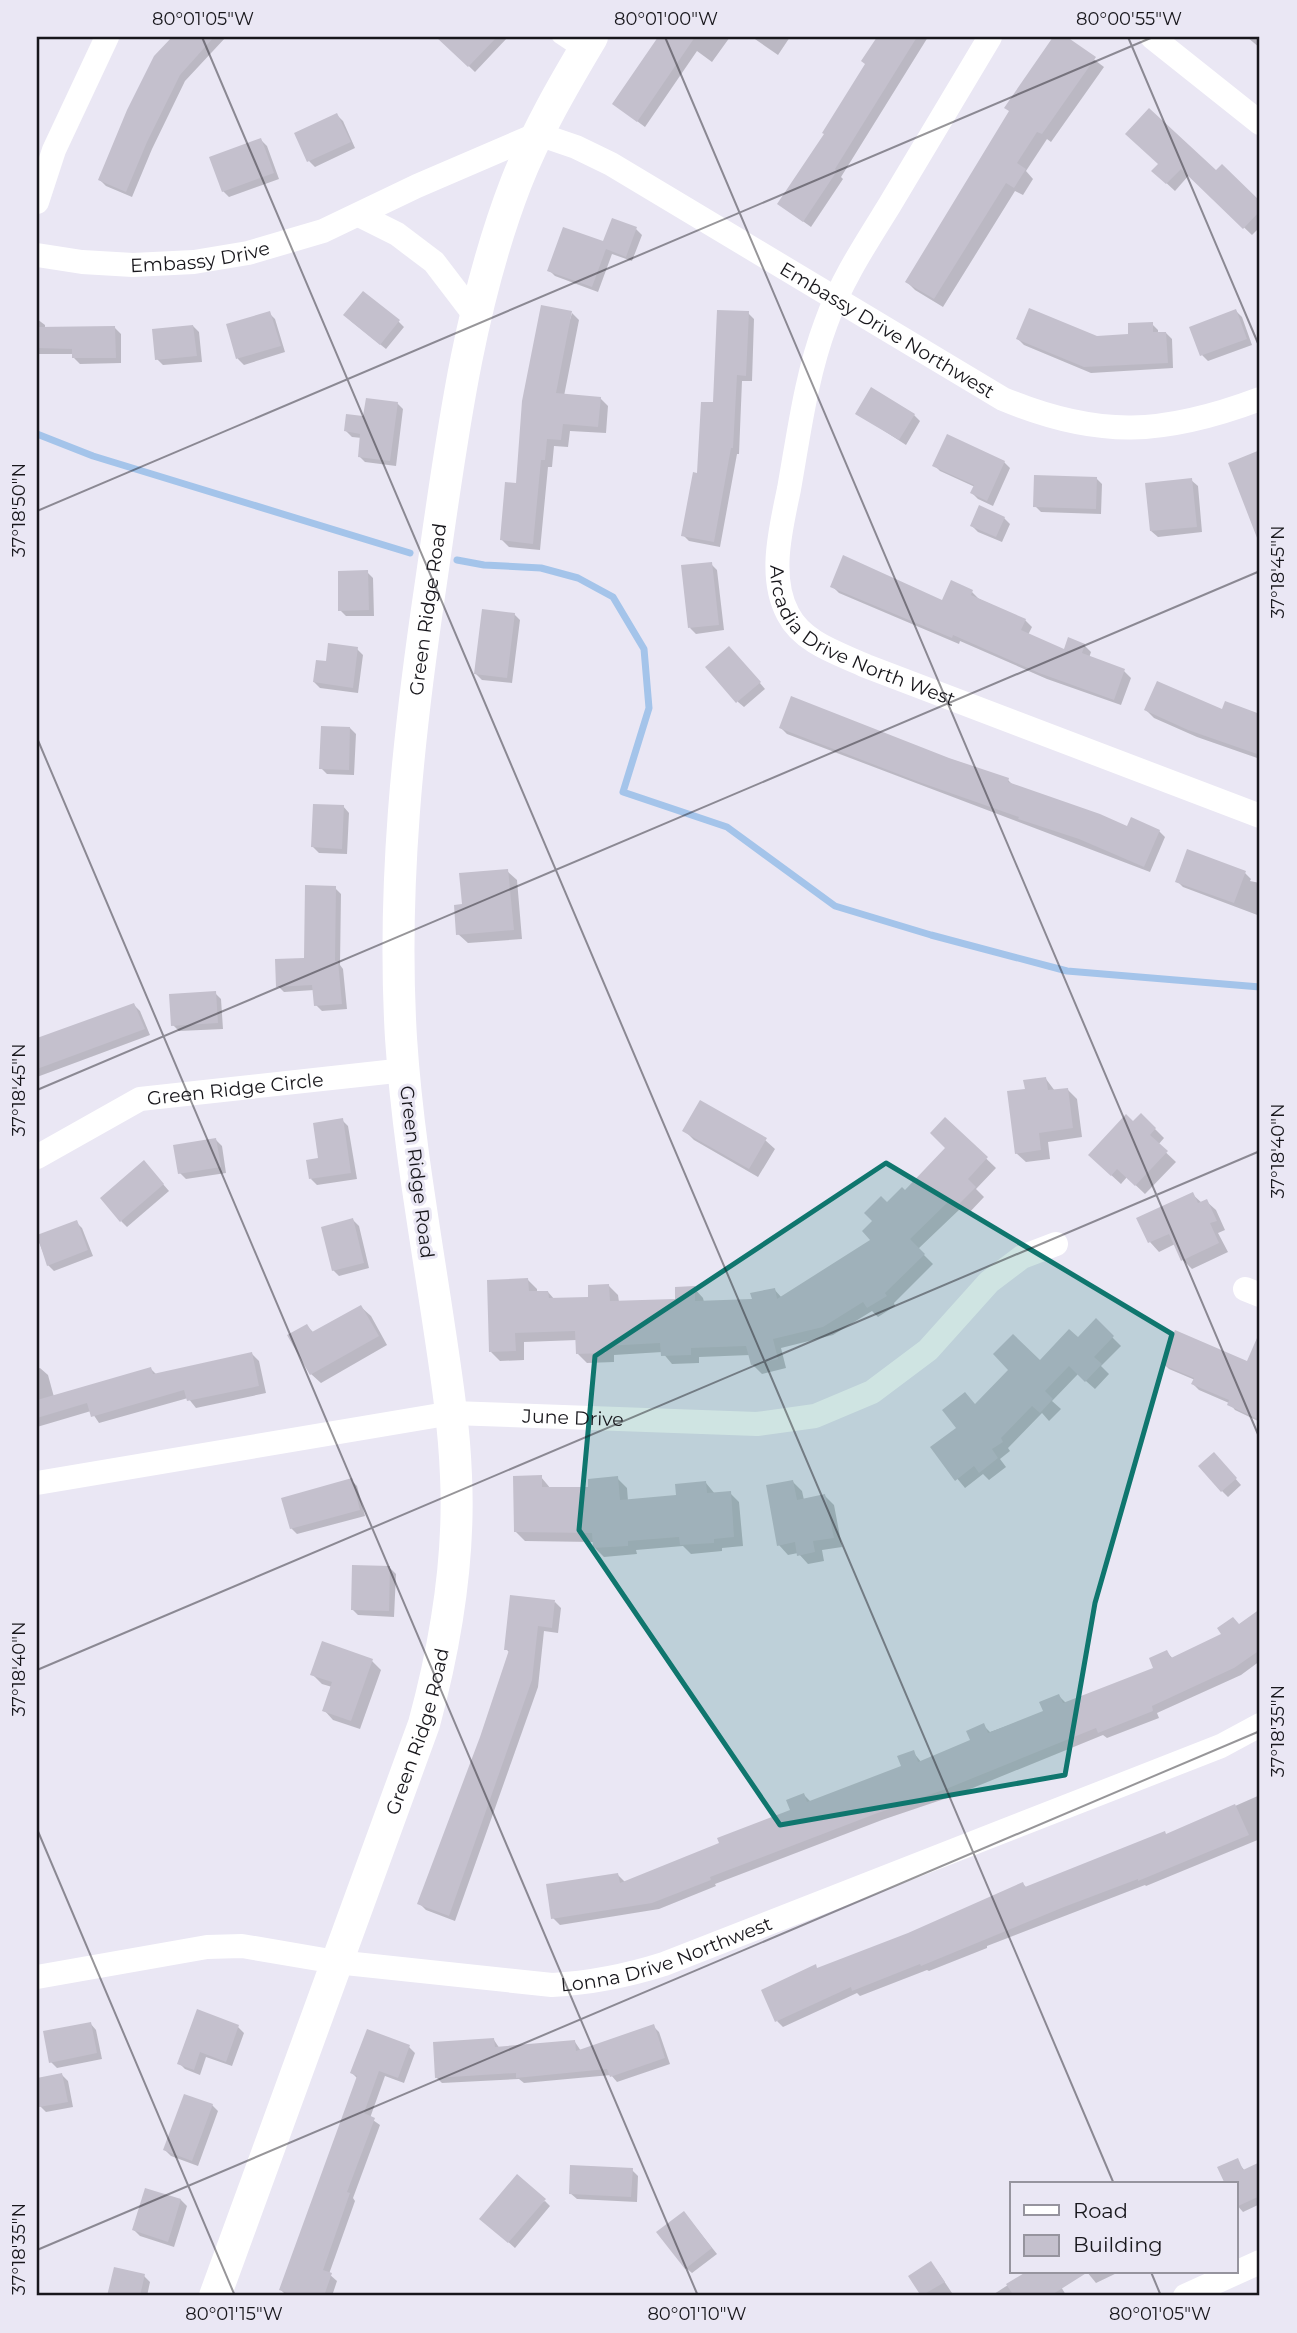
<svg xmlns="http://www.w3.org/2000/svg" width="1297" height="2333" viewBox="0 0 1297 2333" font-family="Montserrat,sans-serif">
  <rect width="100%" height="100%" fill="#eae7f4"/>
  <path fill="#0003" d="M174,37H226L185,81L152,149L132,197L106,186L100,180L155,57Z
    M453,37H508L475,72L446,44Z
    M660,37H730L712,62L697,51L645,127L614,104Z
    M752,37H790L778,55Z
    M879,37H928L841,177L843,179L811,227L779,204L826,135L867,64L863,61Z
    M1055,37H1064L1104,67L1051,142L1047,139L1026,171L1033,179L1023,195L1015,191L943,307L915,290L907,282L1011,112L1006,107Z
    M1247,37H1260V48Z
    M337,115L343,121L355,148L315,167L309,161L296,134Z
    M261,140L267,146L279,179L229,197L223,191Z
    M1160,165L1216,172L1222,166L1260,204V227L1252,235L1189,175L1175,191L1162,179Z
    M636,229L642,235L632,261L612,254L598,292L555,276L549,270Z
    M1236,311L1242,317L1252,345L1208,361L1202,355Z
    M269,313L275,319L285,352L244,365L238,359L228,325Z
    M572,313L579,320L564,396L600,398L608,406L606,433L570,431L568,447L554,446L552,467H548L540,550L509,547L502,540Z
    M748,313L754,319L752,381H742L739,454H737L720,547L689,541L683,535L714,404Z
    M37,319L45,325V328H115L121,334V363L80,364L74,358V354H37Z
    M351,321H398L404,327L386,349Z
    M1152,324L1158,330V334L1166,333L1172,339L1173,368L1091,373L1024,345L1018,339L1130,336Z
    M193,326L199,332L202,362L163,365L157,359Z
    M397,403L403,409L396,466L365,462L359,456L362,438L352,437L346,431Z
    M857,413L914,415L920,421L906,445Z
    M1004,462L1010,468L993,506L978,499L972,493L975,487L940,471L934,465Z
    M1096,478L1102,484L1101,514L1041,512L1035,506Z
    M1191,480L1198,486L1202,532L1158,537L1151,531Z
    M1004,518L1010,524L1002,542L978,532L972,526Z
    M711,564L717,570L724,630L696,634L690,628Z
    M367,572L373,578L374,616H346L340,610Z
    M832,586L943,602L972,592L979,599L1025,620L1032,627L1028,635L1065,651L1084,645L1091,652L1089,658L1124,671L1131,678L1121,705L1047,679L960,641L959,644L839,593Z
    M514,614L520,620L512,683L482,680L476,674Z
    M357,649L363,655L358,693L320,688L314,682L327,663Z
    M735,654L765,689L744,707L738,702Z
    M1226,703L1260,716V759L1197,737L1154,718L1146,710L1223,712Z
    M350,728L356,734L354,775L327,774L321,768Z
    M781,728L949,760L1008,780L1014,786L1128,829L1159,831L1165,837L1150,872L787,734Z
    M343,806L349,813L347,854L319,853L313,847Z
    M507,871L517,880L522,939L468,943L458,934L464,905Z
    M1245,873L1251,879L1250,881L1260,883V916L1183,887L1177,881Z
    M335,888L341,894L340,965L343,969L347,1009L322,1011L316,1005L314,990L284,992L278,986L306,959Z
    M215,993L221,999L223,1029L179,1031L173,1025Z
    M134,1005L140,1011L150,1035L37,1077V1040Z
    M1046,1079L1055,1091L1068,1090L1077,1099L1082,1137L1048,1142L1050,1159L1026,1162L1016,1153L1026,1091Z
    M1141,1115L1164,1138L1158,1145L1176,1162L1145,1194L1127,1177L1121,1184L1099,1164Z
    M945,1119L996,1168L976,1189L984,1197L968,1214L961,1208L918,1249L933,1264L894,1303L895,1306L878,1317L872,1311L833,1335L781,1348L786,1368L762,1374L752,1364L750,1355L699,1357V1363L672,1364L662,1352L614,1355V1362L587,1363L578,1354L577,1340L524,1342V1360L500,1361L491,1352L528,1280L537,1289V1293L548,1292L555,1300L590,1299L609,1286L618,1295L619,1302L677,1300L694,1288L703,1298L704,1302L754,1300L774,1289L782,1298L873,1240L887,1205L905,1192L947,1148Z
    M342,1120L348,1126L357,1179L317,1185L311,1179Z
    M684,1130L765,1140L775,1149L758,1177L694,1140Z
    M216,1140L222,1146L226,1173L186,1179L180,1173Z
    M150,1169L169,1191L127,1227L121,1221Z
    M1192,1194L1202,1203L1206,1201L1216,1210L1225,1230L1218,1233L1228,1252L1192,1269L1183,1260L1175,1244L1159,1252L1150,1242L1139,1219Z
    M353,1220L359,1226L369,1268L339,1276L333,1270Z
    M76,1222L82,1228L93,1256L54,1271L48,1265L37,1237Z
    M361,1307L371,1316L387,1345L321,1383L311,1374L307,1326L314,1333Z
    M1096,1321L1121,1346L1101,1366L1109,1374L1095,1389L1078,1374L1052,1401L1061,1409L1049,1421L1042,1413L1008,1448L1010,1451L1000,1459L1006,1467L989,1480L983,1474L965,1488L932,1448L958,1428L976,1406L1078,1339Z
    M252,1354L259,1361L266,1393L196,1408L188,1398L99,1423L91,1411L37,1427V1369L40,1368L48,1375L54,1397L151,1369L157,1375Z
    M1249,1360L1260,1365V1422L1235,1410L1229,1403L1199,1390L1193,1384L1195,1380L1169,1369L1163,1363H1248Z
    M1220,1461L1241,1485L1228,1497L1222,1491Z
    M541,1477L551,1489L590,1488L617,1478L627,1488L628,1501L678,1497L706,1483L715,1494L730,1493L739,1502L743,1546L722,1548V1551L691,1554L683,1546L636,1550L637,1554L604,1557L595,1548L594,1542L525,1541L515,1531Z
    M351,1480L357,1486L365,1516L297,1534L291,1528Z
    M793,1482L802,1491L804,1500L825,1496L834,1505L842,1547L822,1550L824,1561L808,1564L798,1553L788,1555L779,1545Z
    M390,1568L396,1574L394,1617L358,1615L352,1609Z
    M555,1602L561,1608L558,1633L544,1631L538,1687L455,1921L426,1910L420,1904L482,1738L510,1653L506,1649Z
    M1260,1611V1661L1241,1675L1157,1713L1159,1718L1107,1738L1103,1735L953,1796L882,1820L715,1884L716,1886L659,1909L560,1925L553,1918L618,1875L626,1883L721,1844L792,1811L804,1795L811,1802L903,1767L913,1752L922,1763L973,1741L984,1726L990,1732L1046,1712L1059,1696L1066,1703L1156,1669L1167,1652L1173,1659L1240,1626Z
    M372,1661L381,1670L360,1729L333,1720L324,1710L332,1687L322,1684L312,1674Z
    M1260,1795V1839L1146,1886L1145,1885L987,1946V1948L929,1971L927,1970L860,1996L857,1993L783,2027L777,2021L818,1970L908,1934L1023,1884L1027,1888L1167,1836Z
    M90,2023L96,2030L102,2059L57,2068L51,2062Z
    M653,2026L659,2032L670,2064L617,2082L611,2075L524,2083L519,2079L442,2083L436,2077L494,2040L500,2049L575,2042L581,2051Z
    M238,2027L244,2033L232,2066L206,2057L200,2075L185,2069L179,2063Z
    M409,2047L415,2053L404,2083L385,2076L370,2118L380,2125L353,2198L355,2201L329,2274L337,2281L332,2296H287L281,2290L358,2079L352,2073Z
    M62,2075L68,2081L73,2107L46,2112L40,2106L37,2080Z
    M212,2105L218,2111L198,2166L171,2156L165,2150Z
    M1237,2161L1245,2171L1260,2164V2204L1243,2212L1236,2204V2184H1227L1220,2168Z
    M632,2170L638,2176L637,2202L577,2199L570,2193Z
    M146,2190L181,2200L187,2206L174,2247L140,2236L134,2230Z
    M545,2201L550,2206L515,2248L488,2224Z
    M689,2219L717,2254L692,2273L686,2268Z
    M115,2269L144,2276L150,2282L147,2296H109Z
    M936,2269L954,2296H923L910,2277Z
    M1028,2272H1052L1066,2295L991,2296Z
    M1087,2272H1119L1096,2283Z"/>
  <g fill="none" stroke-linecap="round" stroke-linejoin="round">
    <path stroke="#a4c4ea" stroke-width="7" d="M37,434L93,456L410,553
      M457,560L484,565L541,568L578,578L613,597L644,649L649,708L623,792L727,827L835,906L931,935L1067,971L1260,987"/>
  </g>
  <path fill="#c4c0cd" d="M172,37H214L180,75L147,142L126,192L98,180L127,110L154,56Z
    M436,37H497L468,67Z
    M658,37H695L637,122L612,104Z
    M877,37H917L835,169L837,171L803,222L777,204L824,134L822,133L865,64L861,61Z
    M1053,37H1067L1096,57L1042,134L1037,132L1017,163L1026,169L1014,188L1006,183L934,299L905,282L1009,111L1004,108Z
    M1149,108L1216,170L1222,164L1260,201V211L1243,229L1181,169L1166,184L1151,171L1158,164L1125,134Z
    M337,113L351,142L307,162L294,133Z
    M261,138L274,173L222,192L209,157Z
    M612,218L637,227L626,257L606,249L592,287L547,271L563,227L603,241Z
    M363,291L400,320L380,345L343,315Z
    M541,305L572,311L556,393L601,397L598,427L563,424L561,440L547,439L545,460H541L533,544L500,540L505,482L516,483L522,401Z
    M1029,308L1097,336L1128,334V323L1153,322V332H1166L1168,363L1084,367L1016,339Z
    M1236,309L1247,339L1200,356L1189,327Z
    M717,310L749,311L746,376L737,375L733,448H731L714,542L681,536L693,472L697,473L701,402H713Z
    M270,311L281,346L236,359L226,324Z
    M193,325L197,356L155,360L152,329Z
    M115,326L116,358H72V349L37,348V327Z
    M871,387L915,414L899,440L855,414Z
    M366,398L398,402L390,461L358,457L360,434L344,431L346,414L363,416Z
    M947,434L1005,461L987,501L970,493L974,485L932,466Z
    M1260,450V542L1259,543L1228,463Z
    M1034,475L1097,477L1096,509L1033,507Z
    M1192,478L1197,527L1150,531L1145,483Z
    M979,505L1005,517L996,537L970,526Z
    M843,555L942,600L951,580L973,590L971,595L1026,619L1021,630L1064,649L1068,637L1085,644L1082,653L1125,669L1114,700L1039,673L953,635L952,638L830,587Z
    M712,562L719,625L688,628L681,565Z
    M368,570L369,610L338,611V571Z
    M482,609L515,613L507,678L474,674Z
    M328,643L358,647L353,688L313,682L316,660L326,661Z
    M729,646L761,682L736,703L705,667Z
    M1157,681L1222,709L1225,701L1260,714V755L1188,730L1144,710Z
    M791,696L949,758L1009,778L1008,782L1100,814L1127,826L1131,817L1160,830L1144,867L1079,839L1018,819L1019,817L919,782L779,728Z
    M321,726L350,727L349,770L319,769Z
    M313,804L344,805L342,849L311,847Z
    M1187,849L1246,871L1234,903L1175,882Z
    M508,869L514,930L456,935L454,905L462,904L459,873Z
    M305,885L336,886L335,961H338L342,1004L314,1006L312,985L276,987L275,959L304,958Z
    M216,991L218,1023L171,1026L169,994Z
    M134,1003L145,1029L37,1069V1038Z
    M1046,1077L1048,1090L1068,1088L1073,1128L1039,1133L1041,1150L1015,1154L1007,1091L1025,1089L1023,1080Z
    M700,1100L767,1138L749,1169L682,1131Z
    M1141,1113L1156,1128L1150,1135L1168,1151L1135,1186L1117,1169L1111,1176L1088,1155L1126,1114L1133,1121Z
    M945,1117L988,1157L968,1179L976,1187L957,1206L950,1200L910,1239L925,1254L885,1293L887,1296L867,1308L863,1302L823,1327L773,1339L778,1359L751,1365L746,1346L691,1348V1355L661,1356L660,1343L605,1346L606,1353L576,1354L575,1331L515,1333L516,1351L489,1352L487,1280L528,1278L529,1291H548L549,1298L588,1297V1285L609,1284L610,1301L675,1299V1287L695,1286V1301L752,1299L750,1293L775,1288L777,1299L870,1240L862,1231L872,1221L864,1213L881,1196L887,1202L902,1187L905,1190L945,1148L930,1133Z
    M343,1118L351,1173L309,1179L306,1160L318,1158L313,1123Z
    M216,1138L221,1167L178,1174L173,1145Z
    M144,1160L164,1184L120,1222L100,1198Z
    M1193,1192L1198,1203L1207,1199L1217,1221L1210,1223L1219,1243L1181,1261L1169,1234L1148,1243L1136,1218Z
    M353,1218L364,1263L332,1271L321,1227Z
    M77,1220L88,1250L47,1266L37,1235Z
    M361,1305L379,1336L310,1375L287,1335L307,1324L312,1332Z
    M1096,1318L1114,1336L1094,1357L1102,1364L1085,1382L1069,1366L1045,1391L1053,1399L1040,1413L1032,1406L1001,1438L1003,1442L992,1449L998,1458L979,1473L974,1466L955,1481L930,1447L956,1428L942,1410L965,1392L975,1404L1008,1370L993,1354L1013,1334L1040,1360L1069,1329L1078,1337Z
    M1175,1330L1247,1361L1260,1331V1420L1227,1405L1229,1400L1191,1384L1194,1378L1161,1364Z
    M252,1352L259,1386L187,1401L184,1390L91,1417L87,1403L37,1418V1400L151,1367L153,1374Z
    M1214,1452L1237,1478L1221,1492L1198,1466Z
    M542,1475V1487H588V1479L618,1476L620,1500L676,1495L675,1484L706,1481L707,1493L731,1491L734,1537L714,1539V1543L680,1545L679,1537L628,1541V1546L593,1548L592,1533L514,1532L513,1476Z
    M352,1478L360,1510L290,1529L281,1498Z
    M793,1480L797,1500L825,1494L834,1538L813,1541L815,1552L797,1556L795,1542L777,1546L766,1485Z
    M352,1565L390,1566L389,1611L351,1610Z
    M510,1595L555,1600L552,1628L538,1626L532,1680L449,1916L417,1904L480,1737L509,1650H504Z
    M1260,1609V1650L1234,1668L1152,1706L1153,1711L1098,1733L1096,1728L946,1789L875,1814L710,1877L711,1880L652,1903L551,1919L546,1884L618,1873L620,1883L719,1843L717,1838L790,1810L786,1800L804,1793L807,1802L901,1766L897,1756L914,1750L918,1762L970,1740L966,1731L984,1723L988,1733L1043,1711L1039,1702L1059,1694L1063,1703L1153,1668L1149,1658L1167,1650L1171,1658L1221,1634L1217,1628L1233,1617L1239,1624Z
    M322,1641L373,1659L351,1721L322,1711L332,1682L310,1675Z
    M1235,1804L1249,1835L1138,1881V1879L1064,1907L921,1966L920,1964L852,1991L851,1987L775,2022L761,1990L816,1964L817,1968L908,1933L1023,1882L1025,1887L1165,1831L1166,1834Z
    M197,2009L239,2025L226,2062L200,2052L194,2070L177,2064Z
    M91,2022L97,2053L49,2063L43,2031Z
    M654,2024L665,2058L610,2077L607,2069L516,2078V2073L435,2078L433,2042L494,2038L495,2047L575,2040L576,2051Z
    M367,2029L410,2045L398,2078L379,2071L364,2113L375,2118L347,2192L350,2193L323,2270L332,2273L324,2296H296L279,2290L357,2076L350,2073Z
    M62,2073L68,2102L39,2107L37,2078Z
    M184,2094L213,2104L192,2161L163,2150Z
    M1238,2158L1243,2170L1260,2162V2196L1236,2207V2184H1225L1217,2167Z
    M570,2165L633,2168L631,2197L569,2194Z
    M517,2174L546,2199L508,2243L479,2219Z
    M145,2188L181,2199L168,2242L132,2230Z
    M684,2211L712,2248L685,2269L656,2232Z
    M931,2261L945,2282L921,2296L908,2276Z
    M114,2267L145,2274L140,2296H107Z
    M1026,2272H1088L1050,2296H1014L1006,2284Z"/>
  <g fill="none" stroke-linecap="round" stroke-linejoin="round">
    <path stroke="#fff" stroke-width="12" d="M558,37L582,53"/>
    <g stroke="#fff" stroke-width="24">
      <path id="s1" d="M990,37C957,93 923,149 889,206C866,243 841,281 826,323C806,376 799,433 789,489C781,528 768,577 788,614C803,643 838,653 866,666L1260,816"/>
      <path d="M1152,37L1260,123"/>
      <path d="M37,202L54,150L107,37"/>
      <path d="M359,215L397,234L434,262L476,317"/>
      <path id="s2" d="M37,255L82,262L133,265L194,262L248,253L323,231L417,186L538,134L576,147L611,164L1003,399C1099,439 1164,435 1260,399"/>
      <path id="s3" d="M37,1157L140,1099L405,1070"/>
      <path d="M1245,1289L1260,1295"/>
      <path id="s4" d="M37,1483L452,1413L757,1424L815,1416L872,1392L928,1350L989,1282L1022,1257L1056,1244"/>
      <path id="s5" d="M37,1977L207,1947L242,1946L336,1962L552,1985C591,1983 626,1976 664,1964L1221,1746L1260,1725"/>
      <path d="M1185,2296L1260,2262"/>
    </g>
    <path stroke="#fff" stroke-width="32" id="s6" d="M215,2296L424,1724C446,1643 460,1561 456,1476C454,1421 445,1367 437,1313C423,1221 407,1130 401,1038C392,887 408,738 430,589C450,453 466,312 516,183C536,132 564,84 592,37"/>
  </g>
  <path fill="#0f766e" fill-opacity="0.2" stroke="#0f766e" stroke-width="5" stroke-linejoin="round" d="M886,1163L1172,1334L1095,1603L1065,1775L780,1825L579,1530L595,1356Z"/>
  <path fill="none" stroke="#18171c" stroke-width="2" stroke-opacity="0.45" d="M202,37L1114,2184M665,37L1260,1439M1128,37L1260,348M37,511L1153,37M37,738L698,2296M37,1090L1260,571M37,1670L1260,1151M37,1829L235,2296M37,2250L1260,1731M1151,2272L1161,2296"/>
  <g text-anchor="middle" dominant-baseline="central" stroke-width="6" stroke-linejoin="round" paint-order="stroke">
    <g font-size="19" fill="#18171c" stroke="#eae7f4">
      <text stroke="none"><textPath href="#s2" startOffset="164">Embassy Drive</textPath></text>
      <text stroke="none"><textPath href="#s2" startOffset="928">Embassy Drive Northwest</textPath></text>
      <text stroke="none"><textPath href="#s6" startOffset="1732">Green Ridge Road</textPath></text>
      <text stroke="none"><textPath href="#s1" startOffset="698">Arcadia Drive North West</textPath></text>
      <text stroke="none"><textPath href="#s3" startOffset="214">Green Ridge Circle</textPath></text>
      <text transform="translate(417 1172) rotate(83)">Green Ridge Road</text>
      <text stroke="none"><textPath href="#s4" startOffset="542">June Drive</textPath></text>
      <text stroke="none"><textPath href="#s6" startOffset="600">Green Ridge Road</textPath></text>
      <text stroke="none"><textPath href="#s5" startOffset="639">Lonna Drive Northwest</textPath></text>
    </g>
  </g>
  <rect width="1297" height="2333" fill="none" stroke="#eae7f4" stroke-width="77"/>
  <rect x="1010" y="2182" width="228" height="91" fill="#eae7f4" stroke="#96949e" stroke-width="2"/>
  <rect x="1024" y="2205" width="35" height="10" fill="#ffffff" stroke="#96949e" stroke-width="2"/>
  <text x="1073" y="2218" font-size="21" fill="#18171c">Road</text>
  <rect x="1024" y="2235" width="35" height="21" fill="#c4c0cd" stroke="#96949e" stroke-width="2"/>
  <text x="1073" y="2252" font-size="21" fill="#18171c">Building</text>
  <rect x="38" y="38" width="1220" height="2256" fill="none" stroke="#18171c" stroke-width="2.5"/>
  <g font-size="18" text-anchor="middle" fill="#18171c">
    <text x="203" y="25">80°01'05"W</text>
    <text x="666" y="25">80°01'00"W</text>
    <text x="1129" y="25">80°00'55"W</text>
    <text transform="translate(19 510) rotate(-90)" y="6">37°18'50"N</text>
    <text transform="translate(1278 572) rotate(-90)" y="6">37°18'45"N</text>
    <text transform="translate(19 1090) rotate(-90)" y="6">37°18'45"N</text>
    <text transform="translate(1278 1151) rotate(-90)" y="6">37°18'40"N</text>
    <text transform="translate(19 1669) rotate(-90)" y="6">37°18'40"N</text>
    <text transform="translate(1278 1731) rotate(-90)" y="6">37°18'35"N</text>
    <text transform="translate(19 2249) rotate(-90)" y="6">37°18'35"N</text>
    <text x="234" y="2320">80°01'15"W</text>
    <text x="697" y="2320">80°01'10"W</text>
    <text x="1160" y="2320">80°01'05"W</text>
  </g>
</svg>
